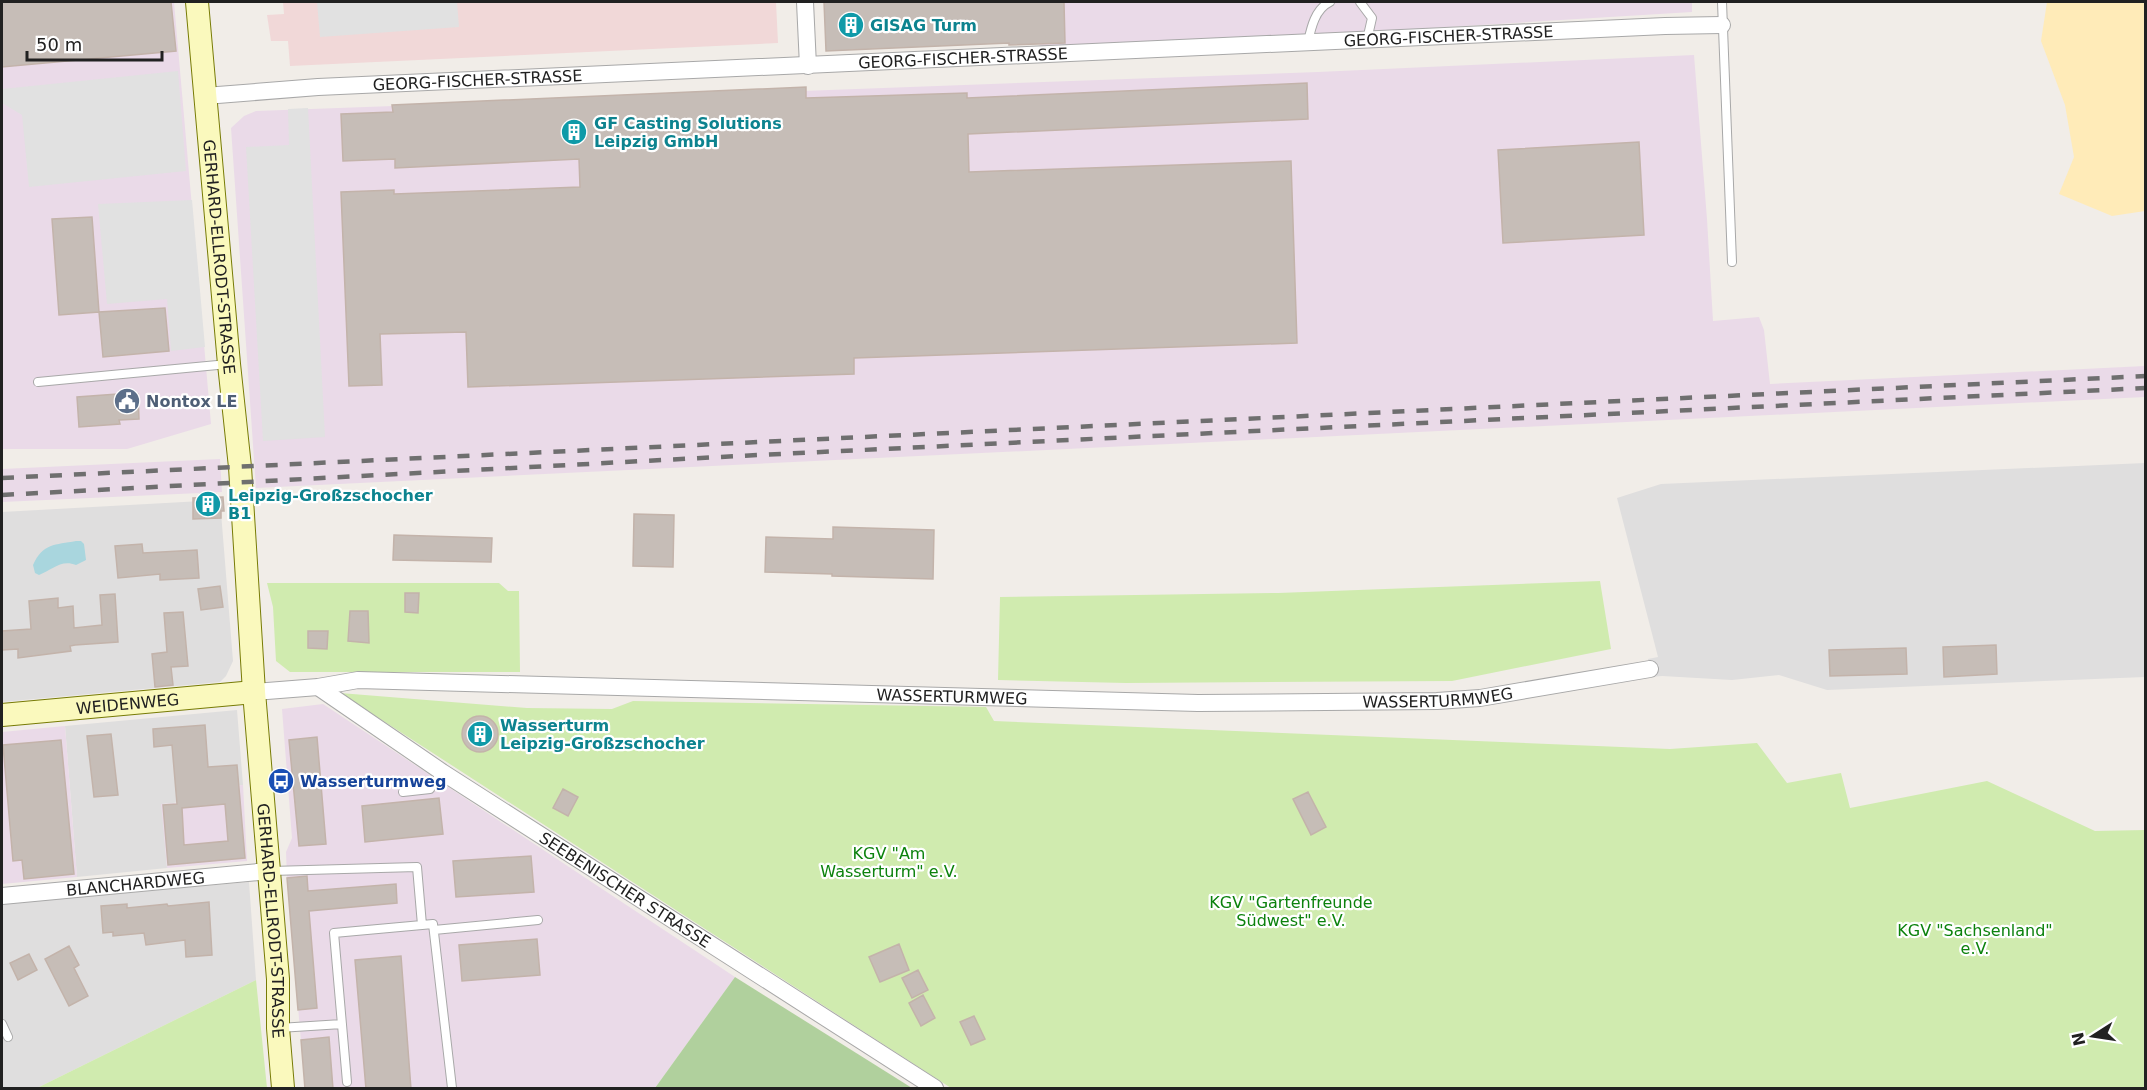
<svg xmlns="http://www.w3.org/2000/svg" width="2147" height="1090" viewBox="0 0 2147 1090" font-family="'DejaVu Sans',sans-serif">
  <rect width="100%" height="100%" fill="#f1ede8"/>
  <path fill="#dfdede" d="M2145,463V677L1827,690L1779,675L1732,680L1662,676L1651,677L1648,659L1658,657L1617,498L1661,484Z
    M220,500L233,661L226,676L220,682L2,702V512Z
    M237,710L243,785L202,789L201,800L162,804L167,868L77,877L65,726Z
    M249,882L256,980L37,1088H2V904Z"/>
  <path fill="#f1d8d8" d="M283,2H776L778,43L290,66L288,41H271L267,15L284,14Z"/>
  <path fill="#eadae8" d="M2,2H174L211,424L127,449H2Z
    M1038,2H1692V12L1040,52Z
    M1694,55L1707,219L1713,321L1759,317L1764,330L1770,384L2145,366V397L256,488L231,128L244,116L256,111L1318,72Z
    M220,459L222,492L2,502V469Z
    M323,704L735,977L655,1088H305L287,878L286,852L292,838L282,709Z
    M65,726L77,877L2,884V732Z
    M243,785L247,861L167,868L161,804L201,801V789Z"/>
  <path fill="#d0ebaf" d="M1600,581L1611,649L1452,681L1126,683L998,680L1000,597L1278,593Z
    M267,583H499L508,591H519L520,672H290L276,661L273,607Z
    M340,693L527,708L612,709L633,701L986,707L994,721L1670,749L1757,743L1787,783L1841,773L1850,808L1987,781L2095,831L2145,830V1088H951Z
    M256,980L267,1088H37Z"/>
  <path fill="#b0d09d" d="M735,977L912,1088H655Z"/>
  <path fill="#ffebb8" d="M2047,2H2145V211L2112,216L2059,194L2074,157L2065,105L2041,41Z"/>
  <path fill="#e1e1e1" d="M317,2H457L459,27L320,37Z
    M178,71L186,171L29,187L22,115L2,103V89Z
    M308,108L325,437L263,441L246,147L289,145L288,109Z
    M192,200L205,347L171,351L167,299L107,304L98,204Z"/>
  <path fill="#a9d6de" d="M76,541H81L84,544L86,560L76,565C61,559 52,570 39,575L35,573L33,565C43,543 55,545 76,541Z"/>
  <path fill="#c6bdb7" stroke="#c3b3aa" stroke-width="1.5" fill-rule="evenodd" d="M2,2H171L176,51L2,67Z
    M824,2H1064L1065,43L1009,45V43L826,51Z
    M1307,83L1308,119L968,134L969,172L1291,161L1297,343L854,358V374L468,387L466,332L380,334L382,385L349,386L341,192L394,190V194L580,187L579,159L395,168V159L343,161L341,114L393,112L392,105L806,87V98L967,93V98Z
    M1639,142L1644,235L1503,243L1498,150Z
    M92,217L99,312L59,315L52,219Z
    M165,308L169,351L103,357L99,312Z
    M117,394V396L138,394L139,419L119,420L120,424L79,427L77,397Z
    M223,497L224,511H221V518L193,519V498Z
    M634,514L674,515L673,567L633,566Z
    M833,527L934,530L933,579L832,576V574L765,572L766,537L833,539Z
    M394,535L492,538L491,562L393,560Z
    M142,544L143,553L197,550L199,578L160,580V574L118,578L115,546Z
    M220,586L223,607L201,610L198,589Z
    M405,593H419L418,613L405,612Z
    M115,594L118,642L75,645L70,646L71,651L18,658V649L2,650V631L31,629L29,601L58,598V608L73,606L74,628L102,625L100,595Z
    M350,611H368L369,643L348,641Z
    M183,612L188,666L171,667L173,685L155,687L152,654L167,652L164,613Z
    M308,631H328L327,649L308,648Z
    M1996,645L1997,674L1944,677L1943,647Z
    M1906,648L1907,674L1830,676L1829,650Z
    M462 734a18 18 0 1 1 36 0a18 18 0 1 1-36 0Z
    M205,725L208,767L237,765L245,858L168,865L163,805L177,804L172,745L154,747L153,729ZM225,804L228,841L184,845L182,808Z
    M111,734L118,795L94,797L87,736Z
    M317,737L326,844L299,846L289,740Z
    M61,740L74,874L24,879L22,860L13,861L3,745Z
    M563,789L578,797L568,816L553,808Z
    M1308,792L1326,827L1311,835L1293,799Z
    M439,798L443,834L365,842L362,806Z
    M531,856L534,892L456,897L453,861Z
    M307,876L308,891L396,884L397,903L309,911L317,1008L298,1010L287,878Z
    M209,902L212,955L186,957L185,940L146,945L144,933L113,936V932L103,933L101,906L127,904V908L167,904L168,906Z
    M537,939L540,975L462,981L459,945Z
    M899,944L909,970L880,982L869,957Z
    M69,946L79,965L74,968L88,996L69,1006L45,959Z
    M29,954L37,970L18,980L10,963Z
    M401,956L411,1089H366L355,960Z
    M918,970L928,990L912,998L902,978Z
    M923,995L935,1018L921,1026L909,1003Z
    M974,1016L985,1039L971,1045L960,1022Z
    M329,1037L333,1089H305L301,1040Z"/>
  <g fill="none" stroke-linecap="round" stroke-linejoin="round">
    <g stroke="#a8a8a8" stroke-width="10">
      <path id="lane" d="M1360,2L1372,18L1367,40
        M1722,2L1732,262
        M1308,42C1311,28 1315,9 1330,2
        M38,382L228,364
        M403,792L430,789L442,772
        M271,871L417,867L422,925
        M434,930L538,920
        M2,1024L8,1037
        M279,1028L342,1024
        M347,1082L334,933L433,924L452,1088"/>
    </g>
    <g stroke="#a8a8a8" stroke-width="18">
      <g id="street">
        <path d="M805,2L808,66"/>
        <path id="s1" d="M205,96L318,87L1665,26L1722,25"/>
        <path id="s2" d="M318,687L442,772L935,1088"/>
        <path id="s3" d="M254,692L318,687L358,680L1198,703L1437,701L1480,698L1650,669"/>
        <path id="s4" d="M2,896L269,871"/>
      </g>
    </g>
    <g stroke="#777b05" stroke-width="24">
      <g id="secondary">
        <path id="s5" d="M197,2L229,364L240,467L254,692L278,979V1028L283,1088"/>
        <path id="s6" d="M2,715L254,692"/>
      </g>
    </g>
    <use href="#lane" stroke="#fff" stroke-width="8"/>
    <use href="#street" stroke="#fff" stroke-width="16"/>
    <use href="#secondary" stroke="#faf9bd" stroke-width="22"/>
    <path stroke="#6f6f6f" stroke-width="4.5" stroke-dasharray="12 12" stroke-linecap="butt" d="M2,478L2146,376
      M2,495L738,456L2146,388"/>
  </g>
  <defs>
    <g id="building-disc" transform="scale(1.35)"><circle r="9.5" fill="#0f9aa8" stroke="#fff"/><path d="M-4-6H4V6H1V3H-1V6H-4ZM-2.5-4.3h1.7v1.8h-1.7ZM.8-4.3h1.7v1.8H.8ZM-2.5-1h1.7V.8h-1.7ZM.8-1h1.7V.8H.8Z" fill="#fff"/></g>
    <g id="civic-disc" transform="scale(1.35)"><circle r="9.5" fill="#5c6f8a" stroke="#fff"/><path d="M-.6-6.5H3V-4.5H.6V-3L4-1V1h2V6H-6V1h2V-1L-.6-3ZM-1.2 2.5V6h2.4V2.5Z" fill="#fff"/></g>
    <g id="bus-disc" transform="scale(1.35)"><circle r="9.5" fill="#1a4fb4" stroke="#fff"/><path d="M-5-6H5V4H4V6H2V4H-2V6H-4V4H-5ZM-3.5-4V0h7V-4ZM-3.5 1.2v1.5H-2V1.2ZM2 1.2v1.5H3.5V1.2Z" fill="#fff"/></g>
  </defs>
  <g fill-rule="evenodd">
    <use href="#building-disc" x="851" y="25"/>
    <use href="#building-disc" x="574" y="132"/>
    <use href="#civic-disc" x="127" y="401"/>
    <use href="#building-disc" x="208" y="504"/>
    <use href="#building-disc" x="480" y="734"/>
    <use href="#bus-disc" x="281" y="781"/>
  </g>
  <g text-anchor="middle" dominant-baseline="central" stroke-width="4.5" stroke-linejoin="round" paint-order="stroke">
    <g font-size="16" font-weight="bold" fill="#0d838f" stroke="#fff" text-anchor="start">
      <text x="870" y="25">GISAG Turm</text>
      <text x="594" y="123">GF Casting Solutions<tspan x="594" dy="18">Leipzig GmbH</tspan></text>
      <text x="228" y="495">Leipzig-Großzschocher<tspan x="228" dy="18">B1</tspan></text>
      <text x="500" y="725">Wasserturm<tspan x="500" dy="18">Leipzig-Großzschocher</tspan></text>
    </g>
    <g font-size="16" fill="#212121" stroke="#fff">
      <text stroke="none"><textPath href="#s1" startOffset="1245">GEORG-FISCHER-STRASSE</textPath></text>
      <text stroke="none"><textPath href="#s1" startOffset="759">GEORG-FISCHER-STRASSE</textPath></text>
      <text stroke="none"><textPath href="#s1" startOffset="273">GEORG-FISCHER-STRASSE</textPath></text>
      <text stroke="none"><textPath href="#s5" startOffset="256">GERHARD-ELLRODT-STRASSE</textPath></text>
      <text stroke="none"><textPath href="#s3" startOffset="699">WASSERTURMWEG</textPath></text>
      <text stroke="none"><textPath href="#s3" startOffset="1185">WASSERTURMWEG</textPath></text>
      <text stroke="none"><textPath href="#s6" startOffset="126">WEIDENWEG</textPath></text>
      <text stroke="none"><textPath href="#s4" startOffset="134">BLANCHARDWEG</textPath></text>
      <text stroke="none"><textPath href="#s2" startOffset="368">SEEBENISCHER STRASSE</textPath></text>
      <text stroke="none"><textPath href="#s5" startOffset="922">GERHARD-ELLRODT-STRASSE</textPath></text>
    </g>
    <g font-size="16" font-weight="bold" fill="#4e5e75" stroke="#fff" text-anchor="start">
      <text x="146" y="401">Nontox LE</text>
    </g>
    <g font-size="16" font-weight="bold" fill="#164399" stroke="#fff" text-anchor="start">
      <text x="300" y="781">Wasserturmweg</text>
    </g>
    <g font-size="16" fill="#0c820d" stroke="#fff">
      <text x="889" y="853">KGV "Am<tspan x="889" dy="18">Wasserturm" e.V.</tspan></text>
      <text x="1291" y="902">KGV "Gartenfreunde<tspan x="1291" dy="18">Südwest" e.V.</tspan></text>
      <text x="1975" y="930">KGV "Sachsenland"<tspan x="1975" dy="18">e.V.</tspan></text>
    </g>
  </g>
  <rect width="2147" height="1090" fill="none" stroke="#212121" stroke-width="6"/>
  <g transform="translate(2093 1036) rotate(258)" stroke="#ffffff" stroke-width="4.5" paint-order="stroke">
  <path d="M0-4.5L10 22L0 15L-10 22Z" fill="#212121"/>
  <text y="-9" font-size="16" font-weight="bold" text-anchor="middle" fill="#212121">N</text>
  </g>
  <path d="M27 51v9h135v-9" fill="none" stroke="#212121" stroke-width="3"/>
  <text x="36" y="51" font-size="18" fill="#212121" stroke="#ffffff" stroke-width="4.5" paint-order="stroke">50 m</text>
</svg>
